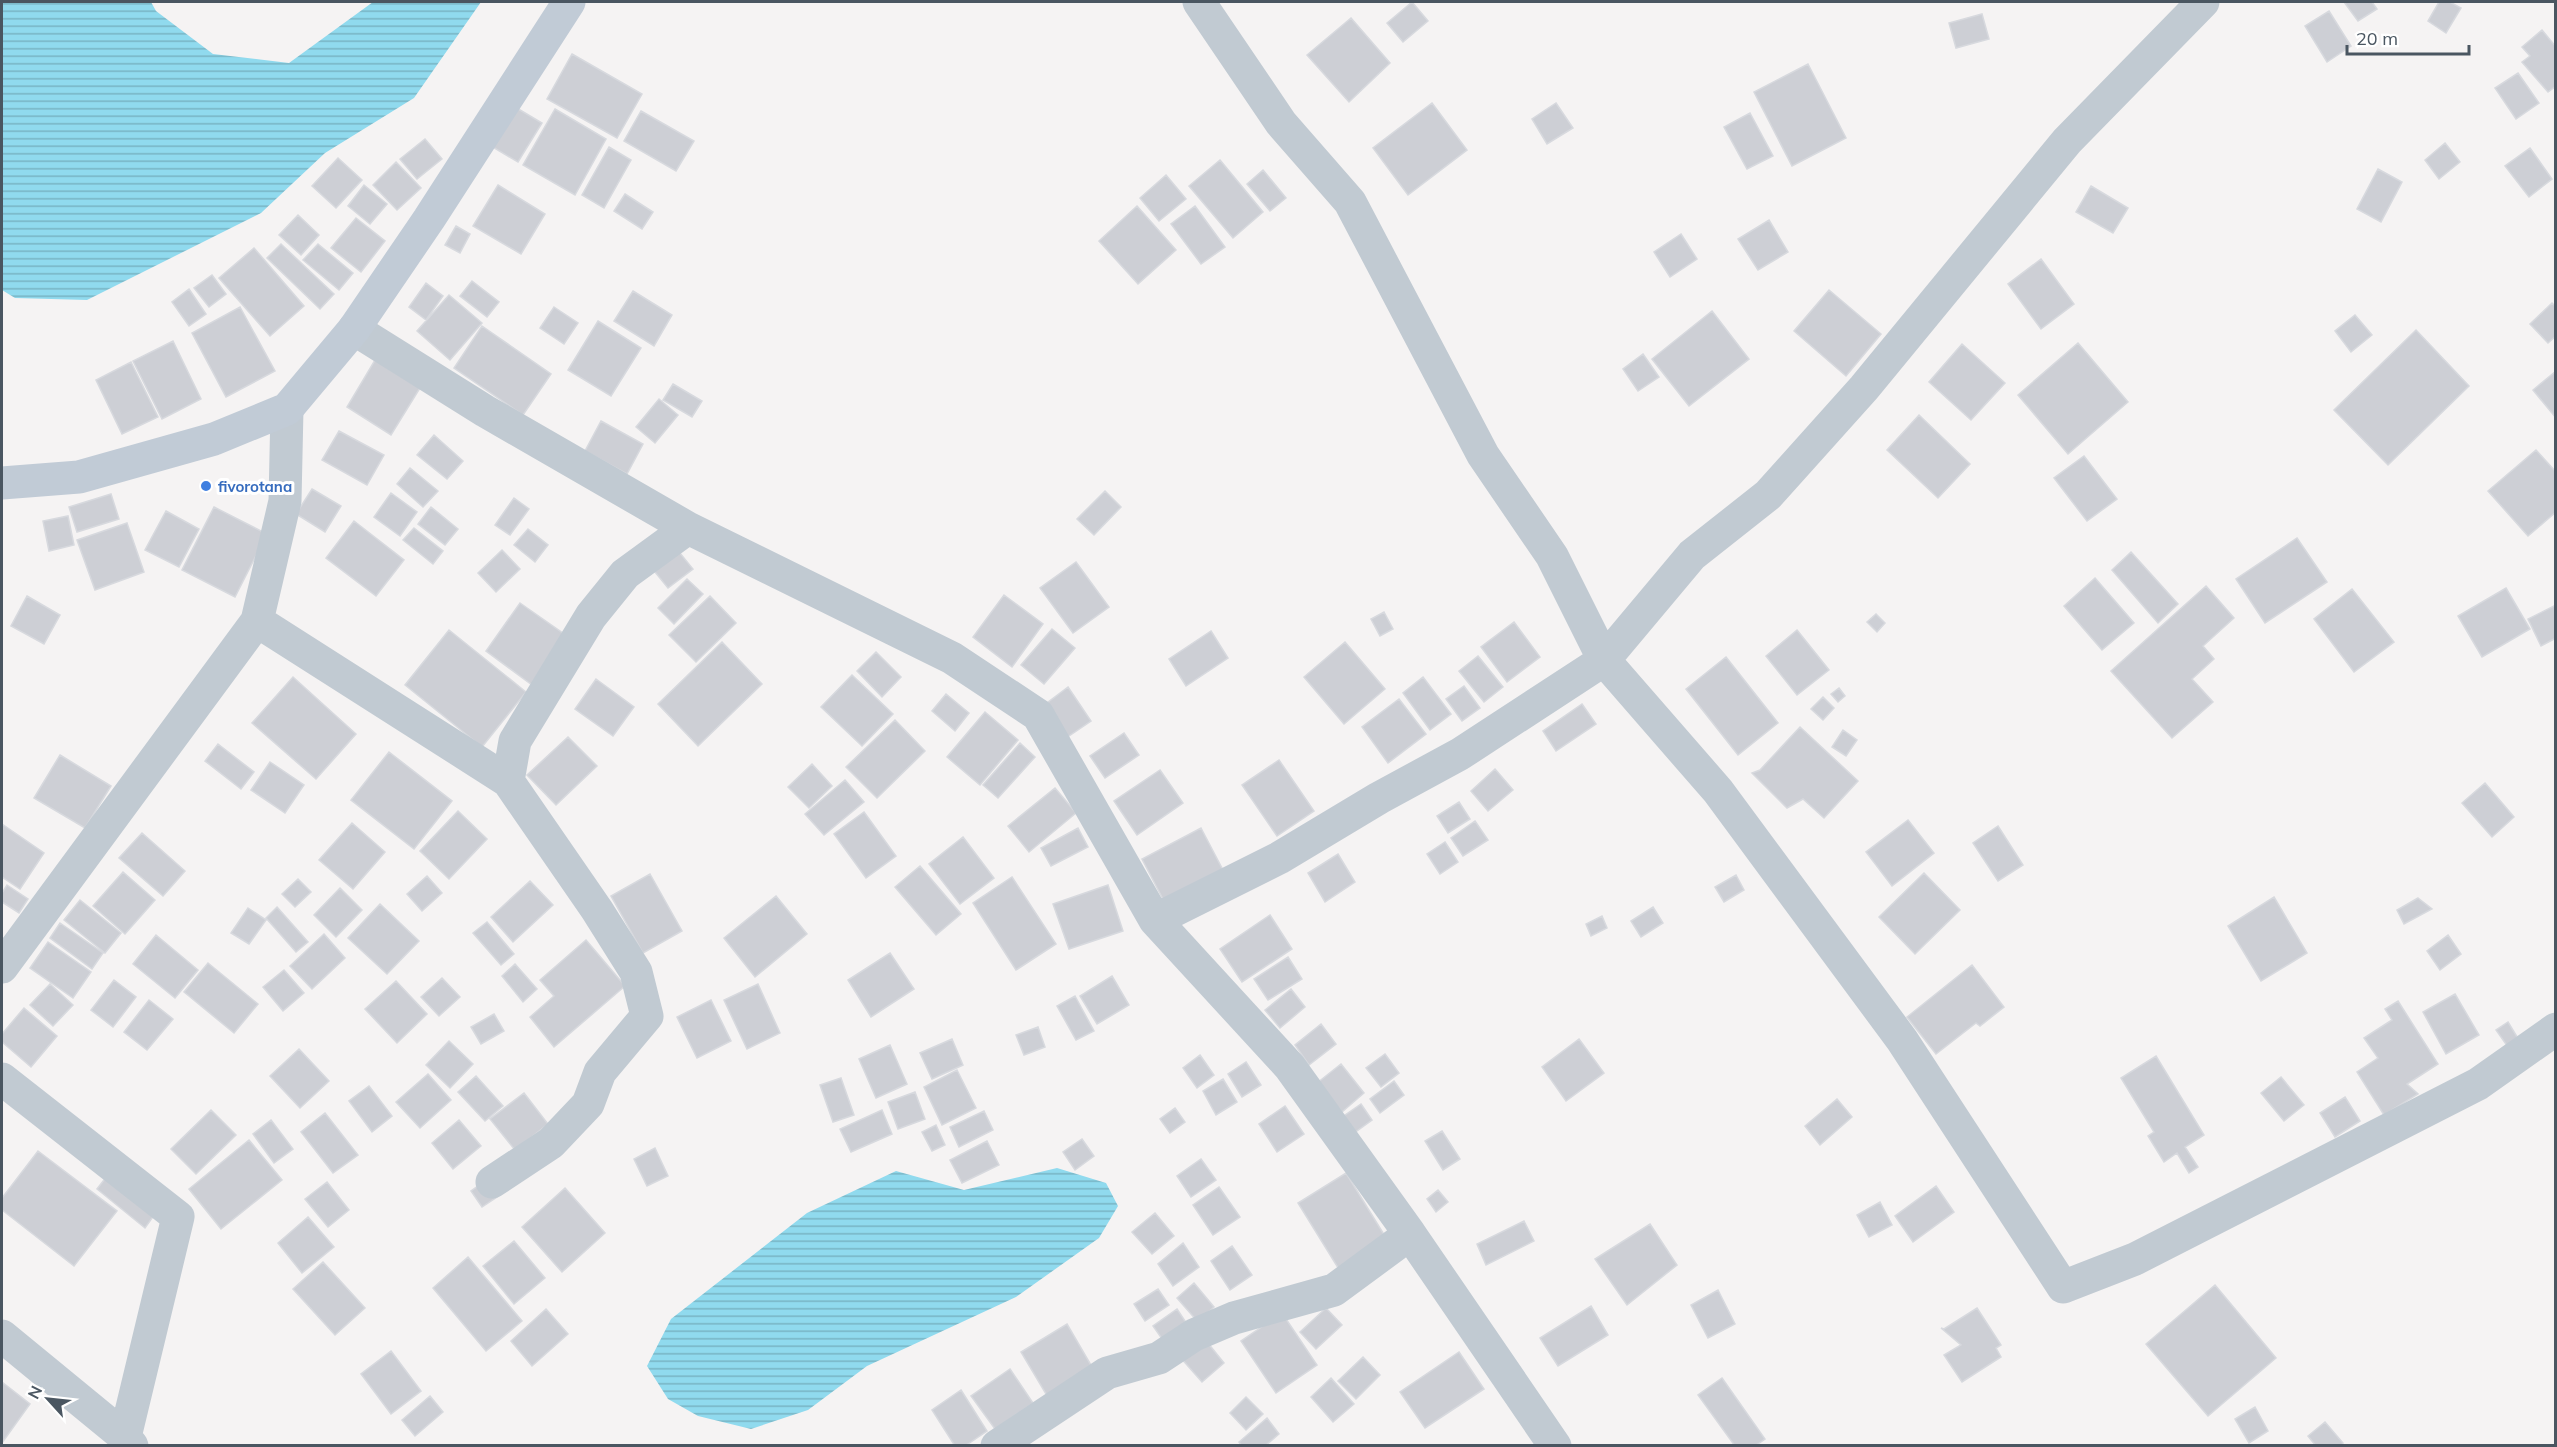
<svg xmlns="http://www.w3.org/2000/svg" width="2557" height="1447" viewBox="0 0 2557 1447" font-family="Mulish,sans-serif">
  <defs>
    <pattern id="water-rules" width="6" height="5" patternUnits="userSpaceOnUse" patternTransform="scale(1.5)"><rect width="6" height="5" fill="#90daee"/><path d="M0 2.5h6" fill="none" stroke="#78b4c4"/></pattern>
  </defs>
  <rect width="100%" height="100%" fill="#f5f3f3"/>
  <path fill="url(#water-rules)" d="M2,2H151L156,11L213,54L289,63L373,2H481L414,98L325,153L261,213L87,300L15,298L2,290Z
    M1057,1168L1106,1183L1118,1206L1099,1238L1016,1297L867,1366L808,1410L751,1429L698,1416L668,1399L647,1366L671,1319L807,1213L896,1171L964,1190Z"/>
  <path fill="#cdcfd5" stroke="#d7d9de" stroke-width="1.5" d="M1412,2L1428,21L1403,42L1387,23Z
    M2344,2H2372L2377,9L2358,21Z
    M2439,2H2450L2461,8L2446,33L2428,21Z
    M2329,11L2351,46L2327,62L2305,26Z
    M1982,14L1989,39L1956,48L1949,23Z
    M1351,18L1390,63L1349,102L1307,55Z
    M2542,30L2556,47V86L2548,92L2522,62L2530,56L2522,47Z
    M572,54L642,94L617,138L547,99Z
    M1808,64L1846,138L1792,166L1754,92Z
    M2518,73L2539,103L2516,119L2495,88Z
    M1432,103L1467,150L1408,195L1373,148Z
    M1556,103L1573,128L1547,144L1532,119Z
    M515,107L542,123L518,162L491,146Z
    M555,109L606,139L575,195L523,165Z
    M641,111L694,141L676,171L624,141Z
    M1750,113L1773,156L1747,169L1724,127Z
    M425,139L442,159L417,179L400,159Z
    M2445,143L2460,162L2439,179L2425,160Z
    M609,147L631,160L604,208L582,195Z
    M2530,148L2552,179L2529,197L2505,166Z
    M338,158L362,180L336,208L312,186Z
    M1220,160L1263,212L1233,238L1189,186Z
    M396,162L421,188L397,210L373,185Z
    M2378,169L2402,182L2381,222L2357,209Z
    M1263,170L1286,198L1270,211L1247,184Z
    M1166,175L1186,199L1159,221L1140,198Z
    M364,185L387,204L370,224L348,206Z
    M498,185L545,214L521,254L473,226Z
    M2091,186L2128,208L2113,233L2076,212Z
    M625,194L653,212L642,229L614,211Z
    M1137,206L1176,250L1138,284L1099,241Z
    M1195,206L1225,247L1201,264L1171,224Z
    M298,215L319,235L301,255L279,235Z
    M356,218L385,241L361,272L331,248Z
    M1769,220L1788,252L1758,270L1738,239Z
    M456,226L470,234L460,253L445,245Z
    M1681,234L1697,259L1670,277L1654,252Z
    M281,244L334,294L320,309L267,258Z
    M318,244L353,273L339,290L303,260Z
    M254,248L304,306L270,336L219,278Z
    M2041,259L2074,304L2041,329L2008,284Z
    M212,275L226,294L209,307L194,288Z
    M472,281L499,302L487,317L460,296Z
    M426,283L443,296L426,320L409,307Z
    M189,289L206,314L189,326L172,302Z
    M1829,290L1881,334L1846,376L1794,331Z
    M633,291L672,315L654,346L614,321Z
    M449,295L482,323L450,360L417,331Z
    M2552,303L2556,307V336L2548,343L2530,324Z
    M240,307L275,371L226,397L192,333Z
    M554,307L578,323L564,344L540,328Z
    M1712,311L1749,359L1689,406L1652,359Z
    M2355,315L2372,335L2351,352L2335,331Z
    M598,321L641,348L611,396L568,370Z
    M482,326L551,374L523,415L454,368Z
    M2416,330L2469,386L2388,465L2334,410Z
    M173,341L201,399L162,419L133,361Z
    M2078,343L2128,402L2068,454L2018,395Z
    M1962,344L2005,383L1971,420L1929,382Z
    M1643,354L1659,377L1638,391L1623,369Z
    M375,360L420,388L391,435L347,407Z
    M131,362L158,417L122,434L96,380Z
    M2556,371V418L2533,390Z
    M673,384L702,401L692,417L663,400Z
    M659,399L678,415L655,443L636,427Z
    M1919,415L1970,464L1938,498L1887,450Z
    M601,421L643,444L627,474L585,451Z
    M339,431L384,455L367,485L322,460Z
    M434,435L463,461L447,479L417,455Z
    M2536,450L2556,472V512L2528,536L2488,491Z
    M2084,456L2117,499L2087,521L2054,478Z
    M410,468L438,491L423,507L397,484Z
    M312,489L341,506L325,532L296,514Z
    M1105,491L1121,507L1094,535L1077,519Z
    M391,493L417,512L400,536L374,517Z
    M111,494L119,519L77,532L69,507Z
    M514,498L529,509L510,535L495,525Z
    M214,507L267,534L235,597L182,570Z
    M431,507L458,529L445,545L418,524Z
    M166,511L199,529L179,567L145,550Z
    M68,516L74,545L49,551L43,521Z
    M354,521L404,560L376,596L326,558Z
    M127,523L144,572L95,590L77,540Z
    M414,528L443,551L433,564L403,540Z
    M528,529L548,545L535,562L514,545Z
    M2297,538L2327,582L2265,623L2236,579Z
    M675,547L693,569L668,588L650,566Z
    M502,550L520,569L496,592L478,573Z
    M2131,552L2178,604L2158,623L2112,570Z
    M1076,562L1109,607L1073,633L1040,588Z
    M2095,578L2134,623L2102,650L2064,606Z
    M687,579L703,594L674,624L658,608Z
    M2206,586L2234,618L2203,646L2214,659L2192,679L2213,702L2172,738L2111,671Z
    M2506,588L2530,629L2482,657L2458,616Z
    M2352,589L2394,642L2354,672L2314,619Z
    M1004,595L1043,624L1012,667L973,637Z
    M27,596L60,615L44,644L11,626Z
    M710,596L736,623L696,662L669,635Z
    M520,603L567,636L532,685L486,651Z
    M2556,605V638L2541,646L2528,619Z
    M1384,612L1393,629L1380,636L1371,619Z
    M1876,614L1885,623L1877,632L1867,622Z
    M1514,622L1540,657L1507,682L1481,647Z
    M1052,629L1075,648L1044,684L1021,665Z
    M449,630L526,692L482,747L405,685Z
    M1797,630L1829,670L1797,695L1766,656Z
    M1211,631L1228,658L1186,686L1169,659Z
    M722,642L762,684L698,746L658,704Z
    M1345,642L1385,689L1344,724L1304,677Z
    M876,652L901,677L882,697L857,671Z
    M1478,656L1503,687L1484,702L1459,671Z
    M1726,657L1778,723L1738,755L1686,689Z
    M852,675L893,714L862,746L821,707Z
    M293,677L356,734L316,779L252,723Z
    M1423,677L1451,714L1430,730L1403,693Z
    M596,679L634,707L613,736L575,709Z
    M1464,686L1480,708L1462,721L1446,699Z
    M1068,687L1091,721L1066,738L1043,706Z
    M1839,688L1845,696L1838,702L1831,694Z
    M946,694L969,713L955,731L932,711Z
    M1823,697L1834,708L1823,720L1811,709Z
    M1399,699L1426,734L1388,763L1362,727Z
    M1582,704L1596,724L1556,751L1543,731Z
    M985,712L1018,740L980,785L947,757Z
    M895,720L925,751L877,798L846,767Z
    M1800,727L1858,781L1824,818L1803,799L1787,808L1752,773L1760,770Z
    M1843,730L1857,740L1846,756L1832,747Z
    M1124,733L1139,755L1105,778L1090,756Z
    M568,737L597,766L556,805L527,775Z
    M1020,743L1035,757L998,798L983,785Z
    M218,744L254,772L241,789L205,761Z
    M389,752L452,801L414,849L351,800Z
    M60,755L111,786L85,828L34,798Z
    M1279,760L1314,811L1277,836L1242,785Z
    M270,762L304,785L285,813L251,790Z
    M812,764L832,786L809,808L788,787Z
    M1495,769L1513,790L1488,811L1471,791Z
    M1160,770L1183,803L1137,835L1114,801Z
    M845,780L864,802L824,835L805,814Z
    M2485,783L2514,817L2492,837L2462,803Z
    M1055,788L1076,813L1029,852L1008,826Z
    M1459,802L1470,819L1448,833L1437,816Z
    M458,811L487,839L449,879L420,851Z
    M864,812L896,856L866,878L834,834Z
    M1908,820L1934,853L1892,886L1866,852Z
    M1475,821L1488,840L1463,856L1451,838Z
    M352,823L385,852L353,889L319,860Z
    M2,824L44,853L20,889L2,877Z
    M1998,826L2023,865L1998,881L1973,843Z
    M1078,828L1088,847L1051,866L1041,848Z
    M1201,828L1224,872L1165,903L1142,859Z
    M142,833L185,871L163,896L119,858Z
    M963,837L994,878L960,904L929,864Z
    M1445,842L1458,862L1440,874L1427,854Z
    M1338,854L1355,882L1325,902L1308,873Z
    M920,866L961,914L936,935L895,887Z
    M123,872L155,900L125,934L93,906Z
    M1924,873L1960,910L1915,954L1879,917Z
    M650,874L682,931L643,953L611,896Z
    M1736,875L1744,890L1724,902L1715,887Z
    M427,876L442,893L422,911L407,894Z
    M1012,877L1056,944L1016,970L973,903Z
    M298,879L311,892L295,907L282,894Z
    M530,881L553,905L513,942L491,917Z
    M7,885L28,899L19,913L2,902V893Z
    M1108,885L1123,931L1069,949L1053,904Z
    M340,888L362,910L336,937L314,915Z
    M776,896L807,934L755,977L724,938Z
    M2274,897L2307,953L2261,981L2228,926Z
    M2418,898L2432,909L2404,924L2397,910Z
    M80,900L121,933L105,953L64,920Z
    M380,904L419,941L387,974L348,938Z
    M277,907L308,942L296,952L266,918Z
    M1653,907L1663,923L1641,937L1631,921Z
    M248,908L266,920L249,944L231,933Z
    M1270,915L1292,949L1242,982L1220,949Z
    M1602,916L1607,928L1591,936L1586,924Z
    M487,922L514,954L501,965L473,933Z
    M60,923L103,953L92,969L50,938Z
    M324,934L345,958L312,989L290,966Z
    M156,935L198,970L175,998L133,964Z
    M2448,935L2461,954L2440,970L2427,951Z
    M586,940L625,986L554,1047L530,1017L554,996L540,980Z
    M48,942L91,972L73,998L30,968Z
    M890,953L914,989L871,1017L848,980Z
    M1288,957L1302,979L1268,1000L1254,979Z
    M208,963L258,1004L234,1033L184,992Z
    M515,964L537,989L523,1002L502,976Z
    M1972,965L2004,1007L1980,1026L1976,1023L1936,1054L1907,1017Z
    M284,970L304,993L283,1011L263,987Z
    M1112,976L1129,1005L1097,1024L1080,996Z
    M442,978L460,997L439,1016L421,997Z
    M114,980L136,997L113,1027L91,1010Z
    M396,981L427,1014L397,1043L365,1009Z
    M50,984L73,1005L53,1026L30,1005Z
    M758,984L780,1033L747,1049L724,1000Z
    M1291,989L1305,1007L1280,1028L1265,1010Z
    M2455,994L2479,1035L2446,1054L2423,1012Z
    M1075,996L1094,1031L1076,1040L1057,1006Z
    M149,1000L173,1019L147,1050L124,1032Z
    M711,1000L731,1041L697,1058L677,1017Z
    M2398,1001L2438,1064L2407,1084L2418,1094L2384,1115L2357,1072L2378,1058L2364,1038L2392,1020L2385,1009Z
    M24,1008L57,1036L31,1067L2,1042V1034Z
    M494,1014L504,1031L481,1044L471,1027Z
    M2508,1022L2519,1040L2508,1047L2496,1030Z
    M1321,1024L1336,1044L1309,1065L1295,1045Z
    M1038,1027L1045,1047L1024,1055L1016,1035Z
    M952,1039L963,1065L932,1079L920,1053Z
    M1579,1039L1604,1073L1566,1101L1542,1067Z
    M449,1041L473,1064L450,1088L426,1065Z
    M890,1045L907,1084L876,1098L859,1059Z
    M299,1049L329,1081L300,1108L270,1076Z
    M1385,1054L1399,1073L1381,1087L1366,1068Z
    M1200,1055L1214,1075L1197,1088L1183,1068Z
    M2156,1056L2204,1135L2185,1147L2198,1167L2189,1173L2177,1153L2164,1162L2148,1136L2154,1132L2121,1078Z
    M1246,1062L1261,1085L1242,1097L1228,1074Z
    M1341,1064L1364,1093L1342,1112L1317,1083Z
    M957,1070L976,1108L942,1125L924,1087Z
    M428,1074L451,1100L420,1128L396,1102Z
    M476,1076L503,1106L485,1121L458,1092Z
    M2281,1077L2304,1105L2284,1121L2261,1093Z
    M841,1078L854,1115L833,1122L820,1085Z
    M1223,1079L1237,1102L1216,1115L1203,1091Z
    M1394,1081L1404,1095L1380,1113L1370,1099Z
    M369,1086L392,1116L372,1132L349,1101Z
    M915,1092L925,1119L898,1129L888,1102Z
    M524,1093L548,1124L515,1150L490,1119Z
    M2345,1097L2360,1121L2335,1137L2320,1113Z
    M1837,1099L1852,1117L1820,1145L1805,1126Z
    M1361,1104L1372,1120L1350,1136L1338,1120Z
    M1285,1106L1304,1134L1277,1152L1259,1124Z
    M1175,1108L1185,1122L1170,1133L1160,1119Z
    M211,1110L236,1135L196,1174L171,1149Z
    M882,1110L892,1134L851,1152L840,1129Z
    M984,1111L993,1130L959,1147L950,1127Z
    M325,1113L358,1155L333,1173L301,1132Z
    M271,1120L293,1149L274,1163L253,1134Z
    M459,1120L481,1146L453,1169L432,1143Z
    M936,1125L945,1145L932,1151L922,1132Z
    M1442,1131L1460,1159L1443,1170L1425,1141Z
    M1082,1139L1094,1156L1075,1170L1063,1152Z
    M249,1140L282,1180L221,1229L189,1189Z
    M987,1141L999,1165L962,1183L950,1160Z
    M655,1148L668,1176L647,1186L634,1159Z
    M38,1151L117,1211L74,1266L2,1210V1198Z
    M1201,1159L1216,1180L1191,1197L1177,1176Z
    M1346,1173L1388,1241L1340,1271L1298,1203Z
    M107,1176L155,1214L145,1228L97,1189Z
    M485,1181L497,1197L482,1207L471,1191Z
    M327,1182L349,1210L328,1227L305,1199Z
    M1936,1186L1954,1212L1913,1242L1895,1216Z
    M1219,1187L1240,1217L1213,1235L1193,1205Z
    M565,1188L605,1233L562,1272L522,1227Z
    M1438,1190L1448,1202L1436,1212L1427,1199Z
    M1880,1202L1892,1225L1869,1237L1857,1215Z
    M1155,1213L1174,1236L1152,1254L1132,1232Z
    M308,1217L334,1247L302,1273L278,1243Z
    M1524,1221L1534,1241L1486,1265L1477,1244Z
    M1650,1224L1677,1265L1627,1305L1595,1259Z
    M514,1241L545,1278L514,1304L483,1266Z
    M1183,1243L1199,1267L1173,1286L1158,1264Z
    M1232,1246L1252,1275L1230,1290L1211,1261Z
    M468,1257L522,1321L486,1351L433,1288Z
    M323,1262L365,1308L335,1335L293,1289Z
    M1194,1283L1214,1307L1198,1322L1177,1298Z
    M2215,1285L2276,1358L2208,1416L2146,1344Z
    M1158,1289L1169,1305L1145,1321L1134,1304Z
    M1718,1290L1735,1324L1708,1338L1691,1305Z
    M1591,1306L1608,1335L1558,1366L1540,1338Z
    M1326,1308L1342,1325L1316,1349L1300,1332Z
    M1977,1308L2001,1345L1996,1348L2001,1357L1962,1382L1944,1355L1961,1345L1941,1328L1944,1329Z
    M546,1309L568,1334L532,1366L511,1341Z
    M1177,1309L1191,1330L1167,1346L1153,1326Z
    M1282,1313L1317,1365L1276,1393L1241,1341Z
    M1067,1324L1095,1372L1049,1399L1021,1352Z
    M1203,1337L1224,1363L1202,1382L1180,1357Z
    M391,1351L421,1391L391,1414L361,1374Z
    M1459,1352L1484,1389L1425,1428L1400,1392Z
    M1363,1357L1380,1375L1356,1399L1338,1381Z
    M1010,1369L1033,1403L995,1429L971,1396Z
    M1331,1378L1354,1404L1333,1422L1311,1397Z
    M1722,1378L1765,1439L1755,1446H1735L1698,1395Z
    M2,1382L30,1404L2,1443Z
    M961,1390L987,1431L965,1446H955L932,1410Z
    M430,1396L443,1412L415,1436L402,1420Z
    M1246,1397L1263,1414L1246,1430L1230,1413Z
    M2255,1407L2268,1431L2249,1443L2235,1419Z
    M1267,1418L1279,1434L1265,1446H1242L1239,1442Z
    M2325,1422L2343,1443L2341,1446H2316L2308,1436Z"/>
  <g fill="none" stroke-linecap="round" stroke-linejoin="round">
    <path stroke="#c1cad2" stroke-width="33" d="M1199,2L1281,123L1350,202L1483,455L1552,556L1604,660L1718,791L1902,1040L2063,1287L2135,1259L2478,1084L2556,1029
      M354,329L485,411L688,528L952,658L1038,715L1155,920L1290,1067L1410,1234L1555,1446
      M257,621L508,781
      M1155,920L1279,858L1379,798L1460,754L1604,660L1692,555L1768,495L1864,388L2067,141L2203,2
      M2,967L257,621L285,501L287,409
      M2,1079L178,1217L125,1437
      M492,1182L551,1143L588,1104L600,1072L647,1016L636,972L597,910L508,781L515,741L591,616L625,574L688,528
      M2,1336L125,1437L132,1446
      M997,1446L1107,1373L1159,1358L1194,1335L1234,1318L1334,1290L1410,1234"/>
    <path stroke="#c1cbd6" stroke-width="33" d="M2,483L79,477L214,439L287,409L354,329L429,219L569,2"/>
  </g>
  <circle fill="#3f7fe0" stroke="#fff" stroke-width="2" cx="206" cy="486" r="6"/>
  <g text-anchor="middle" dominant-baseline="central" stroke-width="6" stroke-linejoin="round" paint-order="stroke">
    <g font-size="15" font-weight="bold" fill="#366cbe" stroke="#fff" text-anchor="start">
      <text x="218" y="486">fivorotana</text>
    </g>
  </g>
  <rect width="2557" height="1447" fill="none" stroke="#4a5661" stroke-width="6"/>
  <g transform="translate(48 1399) rotate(297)" stroke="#ffffff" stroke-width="4.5" paint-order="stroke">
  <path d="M0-4.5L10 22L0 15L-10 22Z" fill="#4a5661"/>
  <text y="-9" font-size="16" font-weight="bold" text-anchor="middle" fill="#4a5661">N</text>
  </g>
  <path d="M2347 45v9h122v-9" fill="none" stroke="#4a5661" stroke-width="3"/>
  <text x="2356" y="45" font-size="18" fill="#4a5661" stroke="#ffffff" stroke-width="4.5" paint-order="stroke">20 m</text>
</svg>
